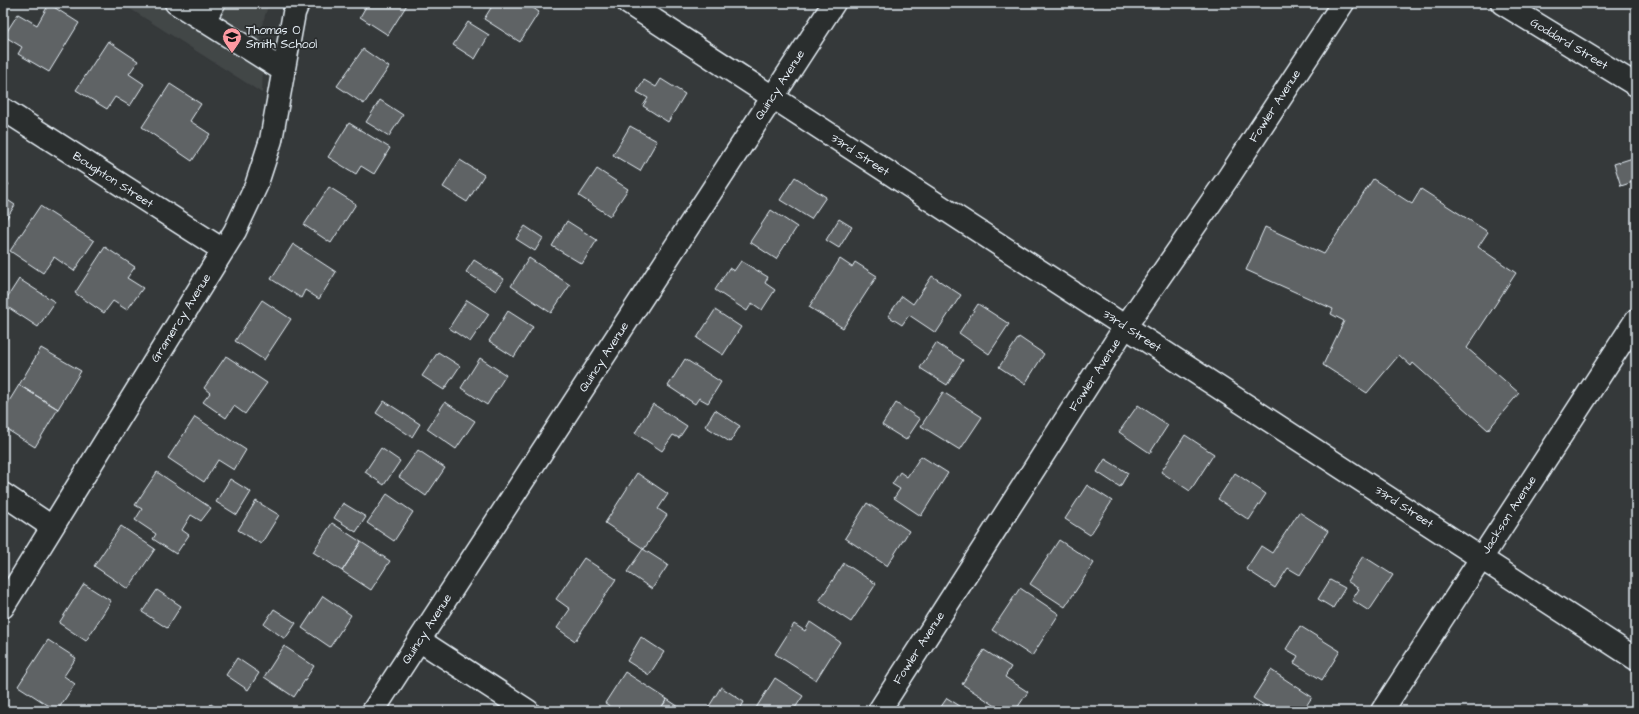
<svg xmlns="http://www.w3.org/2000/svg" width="1639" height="714" viewBox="0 0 1639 714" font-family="'Architects Daughter',sans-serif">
  <rect width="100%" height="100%" fill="#35393a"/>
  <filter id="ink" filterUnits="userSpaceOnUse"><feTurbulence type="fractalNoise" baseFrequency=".025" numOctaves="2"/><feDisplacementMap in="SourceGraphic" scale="8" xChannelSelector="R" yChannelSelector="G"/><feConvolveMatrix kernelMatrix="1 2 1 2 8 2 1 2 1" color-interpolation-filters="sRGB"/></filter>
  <g filter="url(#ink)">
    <path fill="#424647" d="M121,3H269L261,28V41L263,68L262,93Z"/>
    <path fill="#5f6365" stroke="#e8f1f8" d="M368,3H408L388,35L360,17Z
      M494,3H526L539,12L520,42L484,19Z
      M49,4L79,23L49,72L18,54L22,47L4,36L18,14L37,25Z
      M468,22L489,35L475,59L453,45Z
      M108,41L138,61L129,74L144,84L130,106L115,97L107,109L76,90Z
      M363,49L389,67L364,104L337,86Z
      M661,79L685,94L668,122L643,106L648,98L637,92L644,80L656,87Z
      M170,84L201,104L190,121L210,134L192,161L142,127Z
      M380,100L403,115L389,136L366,122Z
      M349,123L390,148L374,174L361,166L356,174L328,157Z
      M630,126L657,141L640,171L613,155Z
      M1636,157V181L1621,186L1614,164Z
      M460,160L484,175L467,202L443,187Z
      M597,169L628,189L610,216L579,196Z
      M795,177L826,197L811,219L780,200Z
      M1373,179L1412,204L1421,189L1488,232L1478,247L1516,273L1467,348L1519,393L1488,430L1413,363L1411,366L1399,355L1367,393L1323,365L1344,321L1331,314L1333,309L1246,270L1265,227L1324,254Z
      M3,180L9,184L3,193Z
      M329,187L356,204L331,243L304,225Z
      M3,197L15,205L3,224Z
      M40,206L94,241L74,271L54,257L43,273L10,251Z
      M771,210L797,227L776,259L750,242Z
      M839,219L852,227L839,248L826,240Z
      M567,221L597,240L582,264L552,246Z
      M525,226L543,238L535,251L516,239Z
      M293,244L336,272L319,299L305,290L301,298L271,279Z
      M105,247L135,267L127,278L143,288L127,310L113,301L104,313L75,293Z
      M529,258L570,285L551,313L511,286Z
      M840,259L852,267L855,262L877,276L843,328L809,307Z
      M474,260L504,279L496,291L466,272Z
      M741,261L768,277L765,283L775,290L762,310L752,303L747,311L715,290L729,268L734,271Z
      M932,276L961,295L936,333L909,315L902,325L888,316L902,296L913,304Z
      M19,279L55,302L38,327L3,304Z
      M262,300L291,319L264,360L235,341Z
      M467,300L489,314L470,342L449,328Z
      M978,304L1009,324L989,354L959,333Z
      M715,310L741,327L723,355L697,338Z
      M508,311L533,327L514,357L489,341Z
      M1019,337L1044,354L1025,384L999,367Z
      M936,343L963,360L947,385L920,368Z
      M41,348L81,371L58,409L19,385Z
      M438,352L460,366L444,390L422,376Z
      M226,356L267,383L245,414L234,406L226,418L203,402L210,393L204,388Z
      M480,358L506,375L487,405L461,388Z
      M685,359L721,382L708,403L699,398L695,404L668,386Z
      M19,385L58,409L35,447L3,427V411Z
      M943,392L982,417L960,450L921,426Z
      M384,401L420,424L412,437L376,413Z
      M445,402L475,421L456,449L427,429Z
      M896,403L920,419L906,440L882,425Z
      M653,404L687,426L679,438L673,435L662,451L635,433Z
      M1138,405L1168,425L1150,453L1119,432Z
      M715,410L740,426L730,442L705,426Z
      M195,417L246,450L234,470L218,460L204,482L168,458Z
      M1185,435L1214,454L1190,491L1161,472Z
      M381,448L400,461L384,485L365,472Z
      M418,450L445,468L426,496L399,477Z
      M921,456L948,473L921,516L894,498L900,489L892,484L900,472L907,477Z
      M1105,459L1128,473L1120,487L1097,472Z
      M157,472L211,508L201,521L191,515L182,530L189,535L176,554L153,539L156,534L135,520L142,509L135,505Z
      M637,473L668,494L658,509L667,515L644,549L605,523Z
      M1235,473L1266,494L1249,520L1218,499Z
      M230,479L251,492L237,515L216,502Z
      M1087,485L1112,501L1090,535L1065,519Z
      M387,494L413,512L394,541L367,523Z
      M256,501L279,515L261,544L238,530Z
      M343,503L366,517L356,532L334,518Z
      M867,503L909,531L887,566L845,538Z
      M1299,512L1328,531L1300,575L1288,568L1275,588L1246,569L1261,546L1272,553Z
      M332,523L361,542L342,571L313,552Z
      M121,526L155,549L128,589L94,566Z
      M1059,540L1094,563L1065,607L1030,584Z
      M361,542L390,561L371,590L342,571Z
      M643,549L668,565L652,589L627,572Z
      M1363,556L1393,575L1369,611L1352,600L1359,589L1347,581Z
      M584,558L616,579L575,641L557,628L570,609L556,599Z
      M844,563L876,584L851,622L819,601Z
      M1330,580L1345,588L1333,608L1318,599Z
      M84,584L111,601L86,641L59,623Z
      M1020,588L1059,614L1032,656L992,630Z
      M157,590L181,606L167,628L142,612Z
      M323,596L351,615L330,647L302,628Z
      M274,609L296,623L285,639L264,624Z
      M810,622L840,642L816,680L775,654L794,624L805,631Z
      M1300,626L1340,651L1322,680L1294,663L1298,656L1286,649Z
      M641,637L664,652L649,675L627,661Z
      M48,640L76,658L64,676L75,684L57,711L18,686Z
      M284,646L314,666L294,697L264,677Z
      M984,650L1011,667L1005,677L1028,692L1015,711H1003L962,684Z
      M237,658L259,673L248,690L226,675Z
      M1271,670L1312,697L1303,711H1273L1253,698Z
      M625,672L667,699L659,711H617L605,703Z
      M775,678L803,696L793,711H754Z
      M721,687L744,702L739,711H713L708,708Z
      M947,698L968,711H938Z
      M667,699L685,711H659Z
      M211,704L221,711H206Z"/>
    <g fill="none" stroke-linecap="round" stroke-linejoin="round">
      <g stroke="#e8f1f8" stroke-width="25">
        <path id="minor" d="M176,3L284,71
          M628,3L1636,659
          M1502,3L1636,85
          M204,21L214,3
          M3,109L223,250
          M3,494L52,527
          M3,607L235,231L256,186L271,140L294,13L298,3
          M419,640L528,711
          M373,711L834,3
          M879,711L1125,327L1228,178L1343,3
          M1382,711L1636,320"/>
      </g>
      <use href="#minor" stroke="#2a2d2e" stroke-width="22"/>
    </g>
  </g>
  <defs>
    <g id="school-pin" transform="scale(1)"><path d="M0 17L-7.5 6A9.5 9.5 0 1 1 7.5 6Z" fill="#ff9aa2" stroke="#2a2d2e"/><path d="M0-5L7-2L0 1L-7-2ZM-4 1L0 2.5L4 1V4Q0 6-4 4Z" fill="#111"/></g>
  </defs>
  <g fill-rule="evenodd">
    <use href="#school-pin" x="232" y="37"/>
  </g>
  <g text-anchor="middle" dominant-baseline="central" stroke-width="3.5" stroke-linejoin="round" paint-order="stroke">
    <g font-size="12" fill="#e8f1f8" stroke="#2a2d2e" text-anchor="start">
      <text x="246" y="30">Thomas O<tspan x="246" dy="14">Smith School</tspan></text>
    </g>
    <g font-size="12" fill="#e8f1f8" stroke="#2a2d2e">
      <text transform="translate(1569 44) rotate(31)">Goddard Street</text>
      <text transform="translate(780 85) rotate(-57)">Quincy Avenue</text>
      <text transform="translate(1275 106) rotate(-57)">Fowler Avenue</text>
      <text transform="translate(860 155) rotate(33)">33rd Street</text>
      <text transform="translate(113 180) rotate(33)">Boughton Street</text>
      <text transform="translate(181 318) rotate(-58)">Gramercy Avenue</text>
      <text transform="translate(1132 331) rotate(33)">33rd Street</text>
      <text transform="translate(604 357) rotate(-57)">Quincy Avenue</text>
      <text transform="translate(1095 375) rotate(-57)">Fowler Avenue</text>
      <text transform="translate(1404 507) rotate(33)">33rd Street</text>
      <text transform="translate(1509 515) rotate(-57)">Jackson Avenue</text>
      <text transform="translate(427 629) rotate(-57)">Quincy Avenue</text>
      <text transform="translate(919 648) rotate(-57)">Fowler Avenue</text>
    </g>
  </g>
  <rect width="1639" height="714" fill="none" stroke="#2a2d2e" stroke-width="16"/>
  <rect x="8" y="8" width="1623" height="698" fill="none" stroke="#e8f1f8" stroke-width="1.5" filter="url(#ink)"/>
</svg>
